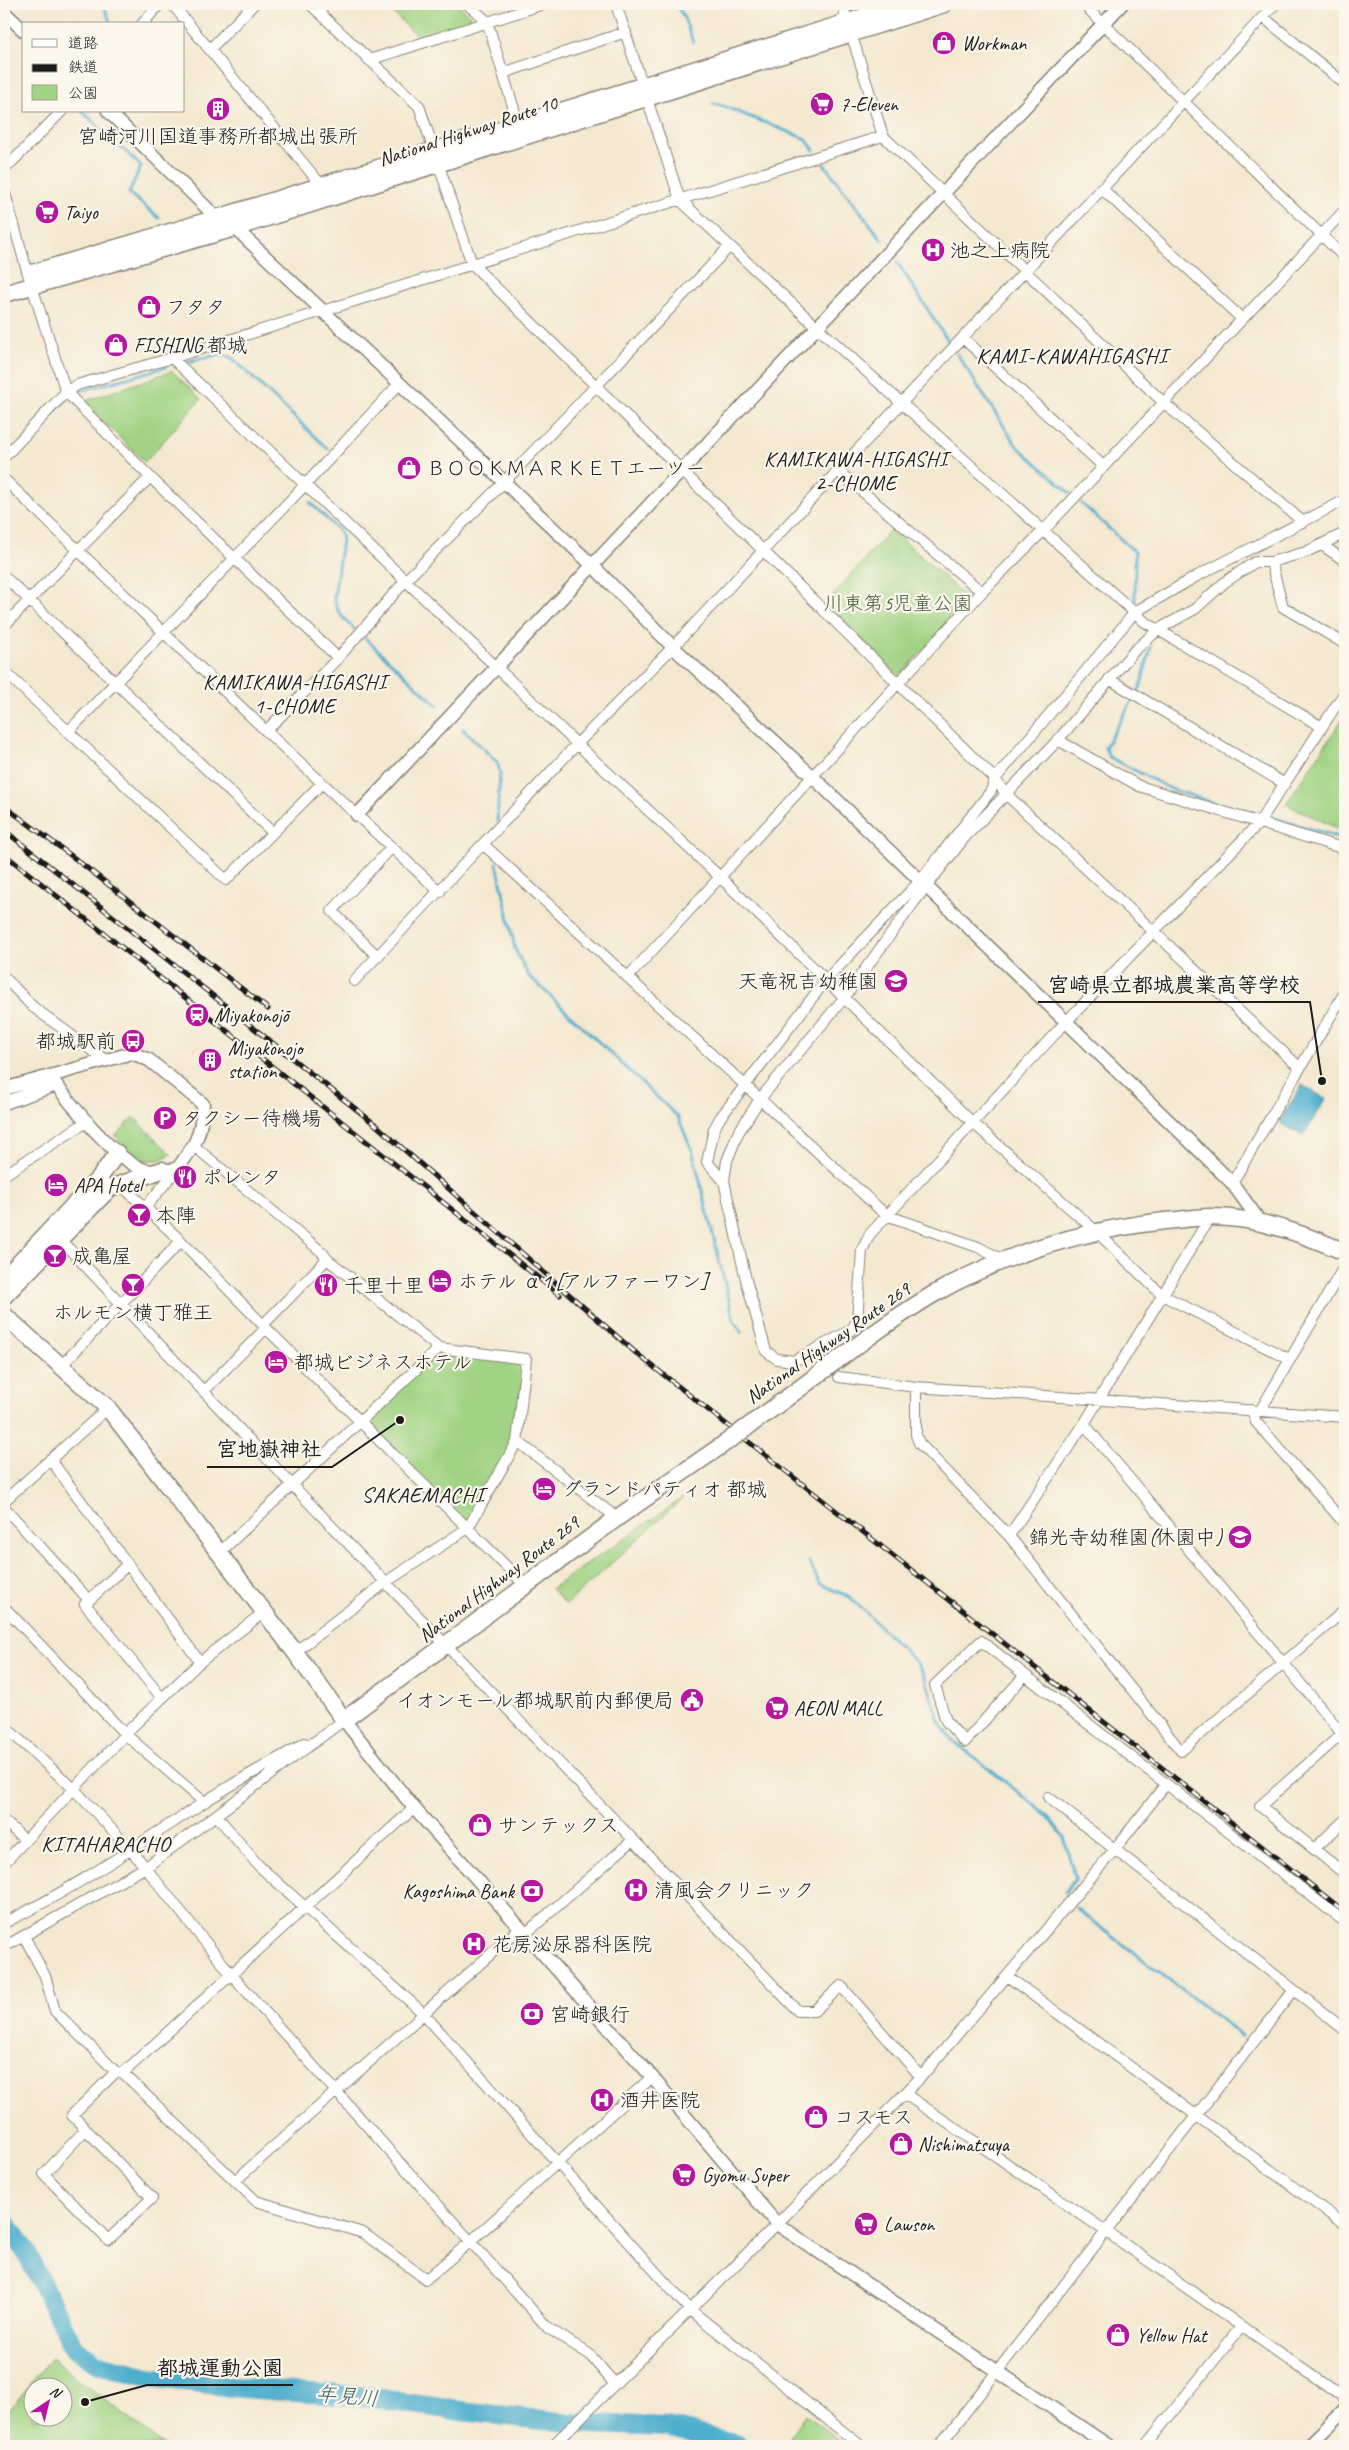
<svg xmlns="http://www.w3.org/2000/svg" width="1349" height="2450" viewBox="0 0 1349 2450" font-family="Caveat,'Klee One',sans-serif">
  <rect width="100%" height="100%" fill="#fbf7ec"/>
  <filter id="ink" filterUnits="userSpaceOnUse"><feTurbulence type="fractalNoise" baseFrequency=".02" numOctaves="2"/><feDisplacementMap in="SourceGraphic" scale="10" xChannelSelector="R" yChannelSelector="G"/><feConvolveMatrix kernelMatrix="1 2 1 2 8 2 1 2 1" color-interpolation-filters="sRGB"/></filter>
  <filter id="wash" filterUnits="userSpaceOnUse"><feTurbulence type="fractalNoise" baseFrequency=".0096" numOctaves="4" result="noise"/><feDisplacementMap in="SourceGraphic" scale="20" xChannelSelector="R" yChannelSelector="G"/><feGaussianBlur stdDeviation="1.12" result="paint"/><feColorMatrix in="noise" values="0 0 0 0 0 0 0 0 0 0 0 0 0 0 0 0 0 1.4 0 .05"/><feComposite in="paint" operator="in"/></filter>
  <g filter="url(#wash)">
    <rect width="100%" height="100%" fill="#f4e8d0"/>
    <path fill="#a0d383" stroke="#5e7850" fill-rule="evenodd" d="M384,4H457L471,17L472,24L421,40Z
      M172,371L201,399L145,462L83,402Z
      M891,529L970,601L899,676L826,604Z
      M1345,715V832L1286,804Z
      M134,1117L171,1154L159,1160H139L115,1136Z
      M439,1348L526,1359L517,1442L468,1528L360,1421Z
      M683,1498L566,1605L551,1589Z
      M51,2358L165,2446H4V2417ZM32,2388H62V2418H32Z
      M806,2414L845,2446H790L786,2443Z"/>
    <path fill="#4eaecd" stroke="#356574" d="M1302,1085L1326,1099L1303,1136L1279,1122Z"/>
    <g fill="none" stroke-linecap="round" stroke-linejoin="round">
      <path stroke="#4eaecd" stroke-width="3" d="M103,4L111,24
        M675,4L683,15L693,42
        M713,104L723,106L806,139L814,150
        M82,111L141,166L129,193L159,218
        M824,164L882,240
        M897,262L948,341
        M957,354L1016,445L1070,493
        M186,362L217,355L231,357L328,449
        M80,391L166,367
        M40,426L66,400
        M310,502L340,532L342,540L334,597C336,612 344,619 354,629
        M1081,503L1135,552V602
        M365,638L438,706
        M1151,647L1140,688L1105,747L1109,757L1171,789L1223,806L1261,814
        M463,729L497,762L500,772L497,821
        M1267,816L1345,839
        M497,863L515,949L528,975L678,1117L693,1153L734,1321L742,1333
        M809,1562L820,1584L850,1597L916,1662L926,1679L939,1721L951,1739L1047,1815L1064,1837L1075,1879L1065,1892
        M1076,1908L1242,2036"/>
      <path stroke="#4eaecd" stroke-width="20" d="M4,2219L26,2252L74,2348L98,2364L149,2377L242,2388L366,2397L461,2411L569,2423L667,2427L735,2443L740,2446"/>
    </g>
  </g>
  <g filter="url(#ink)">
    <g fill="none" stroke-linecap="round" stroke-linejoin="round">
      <path stroke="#c9bfac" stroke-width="10" stroke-dasharray="10 5" stroke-linecap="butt" d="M820,1353L839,1377"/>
      <g stroke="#888276" stroke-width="12">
        <path id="minor" d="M172,4L322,186
          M310,4L419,106L472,264L995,779L1007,795L1299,1067
          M467,4L487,21L520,129
          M616,4L680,200L818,328L1145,622L1322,727
          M842,4L883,136L1164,403L1303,522
          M1083,4L1345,258
          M1263,17L1345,84
          M142,24L160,4
          M210,49L254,4
          M369,60L544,4
          M503,73L626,32
          M4,170L62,111
          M1101,188L1241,318
          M4,190L28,274L66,392L150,477L338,658
          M963,338L1103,466
          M172,358L577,744L721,878L972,1122L1098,1233L1162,1295L1289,1359
          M4,457L66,392L77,385L172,358L883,136
          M838,471L982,592
          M4,479L266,731L440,892
          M1345,500L1197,576L1135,612L995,779L991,791L919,882L826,980L720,1118L714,1129L707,1162L724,1181L746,1280L766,1351L777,1359L794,1361L851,1330L857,1321L862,1250L870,1234L1065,1023L1258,824L1345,692
          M1322,545L1345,561
          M1271,562L1283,607L1345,644
          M4,576L272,832
          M4,626L150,477
          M4,671L226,880L322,783
          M1109,679L1285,784
          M266,731L338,658L405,581L504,482L730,246
          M68,732L305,485L399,384
          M1058,740L1139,786L1345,849
          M483,844L886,1215L978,1247L1003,1260
          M378,957L332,911L392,847
          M4,977L33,1007L105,1060
          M628,977L982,592L1044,530L1345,210
          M354,981L577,744L673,647L1275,4
          M194,1146L322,1252L327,1259L439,1348L526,1359L517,1442L468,1528L386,1582L295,1652
          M4,1175L88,1121
          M724,1181L727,1161L738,1133L760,1099L844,998L915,901L966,836L1058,740L1134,651L1159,629L1195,609L1225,582L1255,562H1271L1306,552L1345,533
          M1232,1183L1345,992
          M121,1185L181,1241L266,1328L526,1586
          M145,1208L177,1169
          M60,1239L292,1485L798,2011H814L841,1986L921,2077
          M263,1325L327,1259
          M61,1366L181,1241
          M839,1377L916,1387L1345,1417
          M916,1387V1435L919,1443L1009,1536L1181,1751L1345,1610
          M204,1391L266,1328
          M1252,1410L1256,1422L1345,1524
          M1260,1411L1345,1265
          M1084,1424L1345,1737
          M517,1441L617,1518
          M50,1459L200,1662
          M4,1501L108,1408
          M4,1507L89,1600
          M1009,1536L1084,1424L1210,1217
          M219,1553L439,1348
          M128,1564L85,1604L162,1698
          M4,1607L125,1734L204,1802
          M1025,1675L965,1742L946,1721L935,1685L981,1641L1345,1922
          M4,1726L73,1788L132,1851L231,1974L548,2328L589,2354L614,2383
          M1342,1734L1260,1806L1345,1874
          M1048,1797L1345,2030
          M217,1816L258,1865L423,2013L689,2309L861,2446
          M4,1821L25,1840
          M1314,1849L1345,1820
          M4,1863L132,1727L200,1662L264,1612
          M4,1923C74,1889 137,1845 203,1803C236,1781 271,1763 305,1743
          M524,1935L633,1840
          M24,1936L45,1976L55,2011L116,2072L123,2073L256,2201L363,2233L426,2279L470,2242L652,2077
          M4,1947L146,1867L344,1720
          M1007,1976L1345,2225
          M123,2073L414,1808
          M905,2094L1107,2232L1345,2399
          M86,2129L44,2174L108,2240L152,2198L72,2115L116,2072
          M235,2181L519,1929
          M552,2446L777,2224L921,2077L1115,1849L1166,1784
          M939,2446L1294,1990
          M1145,2446L1241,2327"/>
      </g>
      <g stroke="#888276" stroke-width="15">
        <path id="tertiary" d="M4,12L24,31
          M108,111L217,218L235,228L592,565L673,647L813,777L1206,1157L1232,1183L1261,1223
          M357,815L1122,4
          M4,1089L132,1053L149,1060L203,1104C201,1136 196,1144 177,1169C167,1170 155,1172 146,1170C118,1164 67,1100 50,1076
          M4,1103L56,1085
          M344,1720L414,1808L652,2077L777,2224L1109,2446
          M1308,2446L1345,2410"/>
      </g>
      <g stroke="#888276" stroke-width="19">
        <path id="primary" d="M4,1279L100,1177L117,1153
          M4,1296L110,1188L162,1170"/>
      </g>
      <g stroke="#888276" stroke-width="19">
        <path id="trunk" d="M32,273L217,218L906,4
          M4,294L235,228L944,4
          M4,1315L108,1408L295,1652L344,1720L617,1518L731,1439
          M765,1414C820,1374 874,1330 932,1295C1003,1254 1084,1230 1165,1221C1180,1220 1196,1217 1210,1217C1258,1217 1303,1234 1345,1252"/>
      </g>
      <use href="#minor" stroke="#fff" stroke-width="10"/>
      <use href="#tertiary" stroke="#fff" stroke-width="12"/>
      <use href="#primary" stroke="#fff" stroke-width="16"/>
      <use href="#trunk" stroke="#fff" stroke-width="16"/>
      <g stroke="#1c1c1c" stroke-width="5">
        <path id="rail" d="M4,806L73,857L268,1009
          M4,830L376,1125L636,1353L1345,1912
          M4,854L560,1295"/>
      </g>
      <use href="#rail" stroke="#fbf7ec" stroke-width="3" stroke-dasharray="9" stroke-linecap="butt"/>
      <g stroke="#888276" stroke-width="19" stroke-linecap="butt">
        <path id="trunk-bridge" d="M731,1439L765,1414"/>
      </g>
      <use href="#trunk-bridge" stroke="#fff" stroke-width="16"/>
    </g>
  </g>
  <defs>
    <g id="shop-disc" transform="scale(1.25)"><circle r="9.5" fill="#b5179e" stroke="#fbf7ec"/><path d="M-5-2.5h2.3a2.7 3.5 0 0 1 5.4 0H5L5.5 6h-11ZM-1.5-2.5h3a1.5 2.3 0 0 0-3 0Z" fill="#fff"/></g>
    <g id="supermarket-disc" transform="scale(1.25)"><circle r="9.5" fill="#b5179e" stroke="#fbf7ec"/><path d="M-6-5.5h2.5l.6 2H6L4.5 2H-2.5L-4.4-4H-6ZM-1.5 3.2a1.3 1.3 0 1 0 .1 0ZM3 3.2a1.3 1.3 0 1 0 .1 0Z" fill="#fff"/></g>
    <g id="building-disc" transform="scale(1.25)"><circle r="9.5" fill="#b5179e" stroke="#fbf7ec"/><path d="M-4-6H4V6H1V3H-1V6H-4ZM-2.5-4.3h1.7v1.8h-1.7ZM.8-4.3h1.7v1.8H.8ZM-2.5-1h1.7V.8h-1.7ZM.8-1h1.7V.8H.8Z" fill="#fff"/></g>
    <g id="hospital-disc" transform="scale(1.25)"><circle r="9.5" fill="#b5179e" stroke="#fbf7ec"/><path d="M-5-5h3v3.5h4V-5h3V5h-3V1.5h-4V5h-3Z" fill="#fff"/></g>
    <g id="school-disc" transform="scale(1.25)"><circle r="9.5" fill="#b5179e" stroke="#fbf7ec"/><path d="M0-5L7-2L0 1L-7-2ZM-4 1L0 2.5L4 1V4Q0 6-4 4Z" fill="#fff"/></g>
    <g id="station-disc" transform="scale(1.25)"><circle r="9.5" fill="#b5179e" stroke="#fbf7ec"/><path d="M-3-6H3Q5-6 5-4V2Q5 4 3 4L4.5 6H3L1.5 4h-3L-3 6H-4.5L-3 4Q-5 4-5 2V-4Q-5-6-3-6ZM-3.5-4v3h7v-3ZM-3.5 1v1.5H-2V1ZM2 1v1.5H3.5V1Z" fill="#fff"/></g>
    <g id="bus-disc" transform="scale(1.25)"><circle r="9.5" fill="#b5179e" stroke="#fbf7ec"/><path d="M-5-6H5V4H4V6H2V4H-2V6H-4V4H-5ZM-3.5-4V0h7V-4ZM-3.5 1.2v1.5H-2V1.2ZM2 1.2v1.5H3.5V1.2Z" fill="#fff"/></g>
    <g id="parking-disc" transform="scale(1.25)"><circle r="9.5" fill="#b5179e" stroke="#fbf7ec"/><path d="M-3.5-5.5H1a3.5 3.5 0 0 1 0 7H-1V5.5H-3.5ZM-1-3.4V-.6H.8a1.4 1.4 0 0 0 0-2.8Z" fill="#fff"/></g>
    <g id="restaurant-disc" transform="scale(1.25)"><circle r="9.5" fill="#b5179e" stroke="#fbf7ec"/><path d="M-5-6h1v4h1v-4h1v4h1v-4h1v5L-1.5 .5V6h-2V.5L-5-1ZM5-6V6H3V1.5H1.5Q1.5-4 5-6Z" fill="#fff"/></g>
    <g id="hotel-disc" transform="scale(1.25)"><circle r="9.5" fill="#b5179e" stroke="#fbf7ec"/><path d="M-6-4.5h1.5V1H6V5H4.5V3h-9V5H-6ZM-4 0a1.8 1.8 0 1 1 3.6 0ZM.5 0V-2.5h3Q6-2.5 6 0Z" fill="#fff"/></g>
    <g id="bar-disc" transform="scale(1.25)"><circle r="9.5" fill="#b5179e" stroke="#fbf7ec"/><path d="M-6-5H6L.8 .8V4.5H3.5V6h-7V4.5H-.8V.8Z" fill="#fff"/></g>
    <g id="civic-disc" transform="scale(1.25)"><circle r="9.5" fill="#b5179e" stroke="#fbf7ec"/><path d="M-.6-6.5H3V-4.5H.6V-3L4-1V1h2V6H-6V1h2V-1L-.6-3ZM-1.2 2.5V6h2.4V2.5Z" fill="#fff"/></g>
    <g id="bank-disc" transform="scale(1.25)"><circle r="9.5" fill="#b5179e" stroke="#fbf7ec"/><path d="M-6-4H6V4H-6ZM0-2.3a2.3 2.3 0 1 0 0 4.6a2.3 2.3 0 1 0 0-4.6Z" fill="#fff"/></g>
  </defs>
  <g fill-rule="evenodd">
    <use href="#shop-disc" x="944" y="43"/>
    <use href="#supermarket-disc" x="822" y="104"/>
    <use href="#building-disc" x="218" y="109"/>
    <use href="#supermarket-disc" x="47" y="212"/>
    <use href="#hospital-disc" x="933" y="250"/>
    <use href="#shop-disc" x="149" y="307"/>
    <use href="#shop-disc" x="116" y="345"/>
    <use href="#shop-disc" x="409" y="468"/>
    <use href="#school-disc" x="896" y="981"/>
    <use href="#station-disc" x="197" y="1015"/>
    <use href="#bus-disc" x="133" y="1041"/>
    <use href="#building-disc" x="210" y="1060"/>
    <use href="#parking-disc" x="165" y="1118"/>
    <use href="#restaurant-disc" x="185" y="1177"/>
    <use href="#hotel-disc" x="56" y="1185"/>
    <use href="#bar-disc" x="139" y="1215"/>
    <use href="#bar-disc" x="55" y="1256"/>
    <use href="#hotel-disc" x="440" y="1281"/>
    <use href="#bar-disc" x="133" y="1285"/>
    <use href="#restaurant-disc" x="326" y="1285"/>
    <use href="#hotel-disc" x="276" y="1362"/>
    <use href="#hotel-disc" x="544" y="1489"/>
    <use href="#school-disc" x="1240" y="1537"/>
    <use href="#civic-disc" x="692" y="1700"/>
    <use href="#supermarket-disc" x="777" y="1708"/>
    <use href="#shop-disc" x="480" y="1825"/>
    <use href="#hospital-disc" x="636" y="1890"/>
    <use href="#bank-disc" x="532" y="1891"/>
    <use href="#hospital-disc" x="474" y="1944"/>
    <use href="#bank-disc" x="532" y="2014"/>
    <use href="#hospital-disc" x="602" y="2100"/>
    <use href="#shop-disc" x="816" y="2117"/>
    <use href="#shop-disc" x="901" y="2144"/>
    <use href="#supermarket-disc" x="684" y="2175"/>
    <use href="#supermarket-disc" x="866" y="2224"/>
    <use href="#shop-disc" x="1118" y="2335"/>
  </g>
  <g text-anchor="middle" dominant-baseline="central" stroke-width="4.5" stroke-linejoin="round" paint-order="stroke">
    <g font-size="20" fill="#1c1c1c" stroke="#fbf7ec" text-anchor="start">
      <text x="962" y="43">Workman</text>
      <text x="840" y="104">7-Eleven</text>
      <text x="218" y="136" text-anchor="middle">宮崎河川国道事務所都城出張所</text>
      <text x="64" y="212">Taiyo</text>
      <text x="950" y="250">池之上病院</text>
      <text x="166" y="307">フタタ</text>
      <text x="134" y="345">FISHING 都城</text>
      <text x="426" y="468">ＢＯＯＫＭＡＲＫＥＴエーツー</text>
      <text x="878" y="981" text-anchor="end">天竜祝吉幼稚園</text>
      <text x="214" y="1015">Miyakonojō</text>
      <text x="116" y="1041" text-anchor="end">都城駅前</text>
      <text x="228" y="1048">Miyakonojo<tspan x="228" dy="23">station</tspan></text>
      <text x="182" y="1118">タクシー待機場</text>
      <text x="202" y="1177">ポレンタ</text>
      <text x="74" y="1185">APA Hotel</text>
      <text x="156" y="1215">本陣</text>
      <text x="72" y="1256">成亀屋</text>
      <text x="458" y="1281">ホテル α1 [アルファーワン]</text>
      <text x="344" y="1285">千里十里</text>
      <text x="133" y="1312" text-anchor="middle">ホルモン横丁雅王</text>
      <text x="294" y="1362">都城ビジネスホテル</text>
      <text x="562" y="1489">グランドパティオ 都城</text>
      <text x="1222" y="1537" text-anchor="end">錦光寺幼稚園(休園中)</text>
      <text x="674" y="1700" text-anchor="end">イオンモール都城駅前内郵便局</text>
      <text x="794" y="1708">AEON MALL</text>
      <text x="498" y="1825">サンテックス</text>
      <text x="654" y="1890">清風会クリニック</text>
      <text x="514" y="1891" text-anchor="end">Kagoshima Bank</text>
      <text x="492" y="1944">花房泌尿器科医院</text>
      <text x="550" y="2014">宮崎銀行</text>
      <text x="620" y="2100">酒井医院</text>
      <text x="834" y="2117">コスモス</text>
      <text x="918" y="2144">Nishimatsuya</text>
      <text x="702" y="2175">Gyomu Super</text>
      <text x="884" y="2224">Lawson</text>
      <text x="1136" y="2335">Yellow Hat</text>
    </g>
    <g font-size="20" fill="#1c1c1c" stroke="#fbf7ec">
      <text transform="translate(468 131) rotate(-18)">National Highway Route 10</text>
      <text transform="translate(828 1343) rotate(-35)">National Highway Route 269</text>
      <text transform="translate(499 1579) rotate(-37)">National Highway Route 269</text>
    </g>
    <g font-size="20" fill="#4a5c40" stroke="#fbf7ec">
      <text x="898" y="603">川東第5児童公園</text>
    </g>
    <g font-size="21" letter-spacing="1" fill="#1c1c1c" stroke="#fbf7ec">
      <text x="856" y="459">KAMIKAWA-HIGASHI<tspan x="856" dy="24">2-CHOME</tspan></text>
      <text x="295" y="682">KAMIKAWA-HIGASHI<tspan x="295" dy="24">1-CHOME</tspan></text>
    </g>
    <g font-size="21" font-style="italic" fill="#325e6c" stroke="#fbf7ec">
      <text transform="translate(347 2396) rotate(5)">年見川</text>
    </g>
    <g font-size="22" letter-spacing="1" fill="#1c1c1c" stroke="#fbf7ec">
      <text x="1072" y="356">KAMI-KAWAHIGASHI</text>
      <text x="423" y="1495">SAKAEMACHI</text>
      <text x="106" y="1844">KITAHARACHO</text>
    </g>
  </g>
  <path fill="none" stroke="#1c1c1c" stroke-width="2" d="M1322 1081L1310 1002H1038M400 1420L332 1467H207M85 2402L147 2385H293"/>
  <g fill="#1c1c1c" stroke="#fbf7ec" stroke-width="2">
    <circle cx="1322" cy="1081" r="5"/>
    <circle cx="400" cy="1420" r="5"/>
    <circle cx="85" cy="2402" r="5"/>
  </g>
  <g font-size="21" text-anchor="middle" font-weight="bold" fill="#1c1c1c" stroke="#fbf7ec" stroke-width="4.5" stroke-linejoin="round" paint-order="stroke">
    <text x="1174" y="992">宮崎県立都城農業高等学校</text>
    <text x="269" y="1456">宮地嶽神社</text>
    <text x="220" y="2375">都城運動公園</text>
  </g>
  <rect width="1349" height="2450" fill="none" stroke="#fbf7ec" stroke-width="20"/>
  <rect x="22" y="22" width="162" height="90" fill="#fbf7ec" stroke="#a29f99"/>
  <rect x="32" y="39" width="25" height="8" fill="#ffffff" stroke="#a29f99"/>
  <text x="68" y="48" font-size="15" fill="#1c1c1c">道路</text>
  <rect x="32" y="64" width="25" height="8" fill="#1c1c1c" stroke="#a29f99"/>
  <text x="68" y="72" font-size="15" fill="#1c1c1c">鉄道</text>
  <rect x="32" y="85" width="25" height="15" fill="#a0d383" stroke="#a29f99"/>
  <text x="68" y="98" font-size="15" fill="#1c1c1c">公園</text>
  <g transform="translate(48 2402) rotate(35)"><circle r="24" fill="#fbf7ec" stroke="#a29f99"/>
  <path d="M0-4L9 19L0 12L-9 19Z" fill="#b5179e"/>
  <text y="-8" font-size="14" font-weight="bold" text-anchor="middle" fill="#1c1c1c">N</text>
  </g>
</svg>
